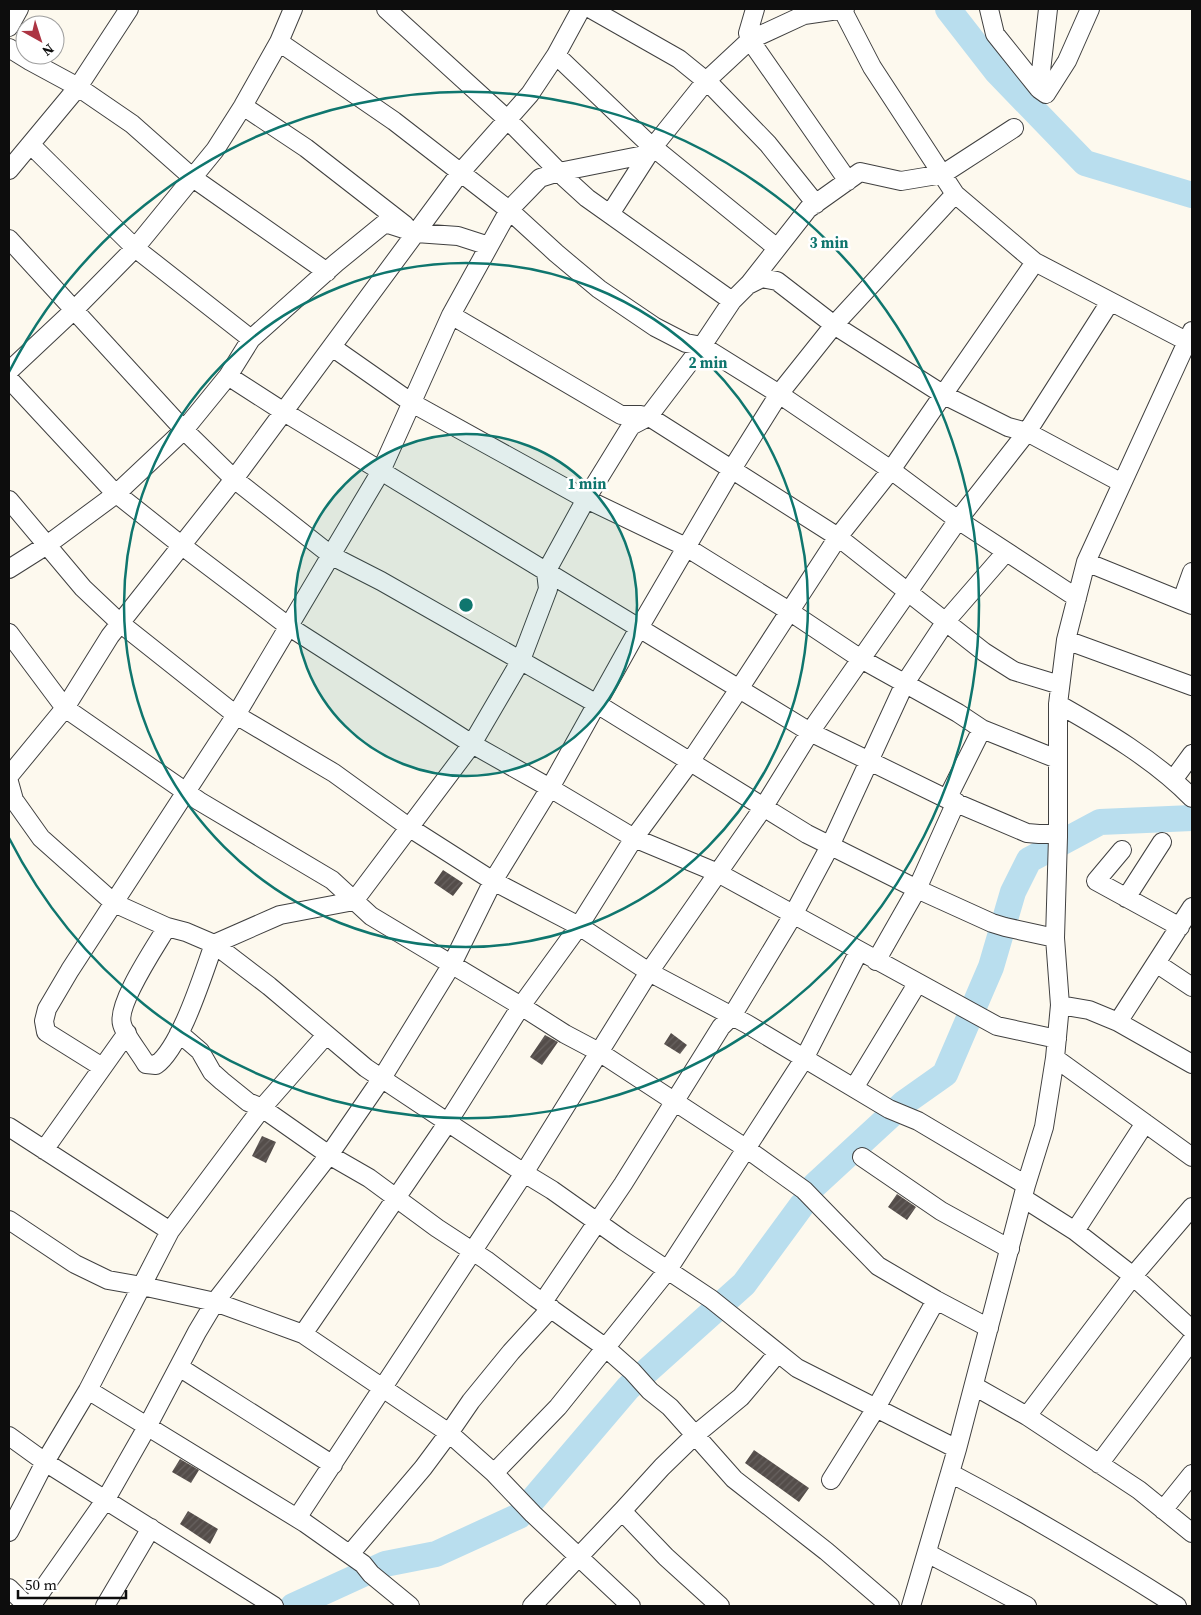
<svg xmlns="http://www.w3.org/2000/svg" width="1201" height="1615" viewBox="0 0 1201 1615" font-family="'Source Serif 4',serif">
  <defs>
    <pattern id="building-hatch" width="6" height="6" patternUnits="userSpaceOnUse" patternTransform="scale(1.25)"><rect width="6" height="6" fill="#544d4a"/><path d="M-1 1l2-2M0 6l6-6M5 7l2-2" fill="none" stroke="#686260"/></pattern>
  </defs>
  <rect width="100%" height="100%" fill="#fdf9ee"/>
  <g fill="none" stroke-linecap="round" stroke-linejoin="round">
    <path stroke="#b9deee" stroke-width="26" d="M948,9L997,72L1085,163L1192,195
      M815,1185L904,1103L945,1074L991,967L1013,892L1029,860L1100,822L1192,818
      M293,1606L385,1564L436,1554L519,1516L628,1388L744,1284L802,1205"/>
  </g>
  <path fill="url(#building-hatch)" d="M443,870L463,883L453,896L434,883Z
    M671,1033L687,1045L680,1054L664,1044Z
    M545,1035L558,1042L542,1065L530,1057Z
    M262,1136L276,1142L266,1163L252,1156Z
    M897,1194L916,1207L907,1220L888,1207Z
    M754,1450L809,1488L799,1502L745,1463Z
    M180,1459L199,1470L191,1483L172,1472Z
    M188,1511L218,1529L210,1544L180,1524Z"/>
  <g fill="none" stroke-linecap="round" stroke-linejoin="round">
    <g stroke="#404040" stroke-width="20">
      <path id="minor" d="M386,9L508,120L564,177L587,198L732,301
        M591,9L679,59L711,85L768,144L816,204
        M755,9L748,33L750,40L848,181
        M842,9L872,67L955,194L1035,262L1192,344
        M989,9L995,34L1039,89L1048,9
        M9,27L19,9
        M279,42L394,121L509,210L556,253L599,289L655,327L686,343L702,346L779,394L891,470L958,520L1077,598
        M9,48L30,61L78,87L132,124L193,178L327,272
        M556,55L648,143L777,248
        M1039,89L1046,94L1067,61L1090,9
        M243,106L306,148L405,225
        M31,145L135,248L251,339
        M9,170L78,87L129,9
        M610,214L653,147L706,81L750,40L804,15L845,9
        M9,239L184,430L234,479L332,556L381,581L597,704L807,834L917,889L992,923L1005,927L1055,938
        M750,283L808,209L860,172L901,181L943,174L1014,128
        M451,315L621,415H641L651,418L838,537L984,652L1014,671L1060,685
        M332,347L412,403L582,497L686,547L789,611L861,659L958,713L982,729L1057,759
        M9,371L74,310L135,248L215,150L243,106L279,42L293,9
        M228,376L284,412L810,732L947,799L1027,833L1039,834H1058
        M9,379L113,491L181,545L288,626L472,744L550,788L634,838L718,873L997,1026L1057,1039
        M9,500L83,588L120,623L236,715L334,773L410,828L493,881L579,926L649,972L732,1016L793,915L830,846L905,683L946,621L1006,552
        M1086,562L1192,605
        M9,569L47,545L116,494L184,430L228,376L251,339L336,263L385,223L416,233L458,236L489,246
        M1182,600L1192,572
        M9,633L65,708L199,801L332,880L371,916L521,1006L565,1034L599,1052L747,1149L804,1190L878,1266L936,1300L989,1328
        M1066,640L1192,686
        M1058,704C1104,730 1155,760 1192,798
        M9,776L65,708L110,636L234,479L460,173L530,94L556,55L581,9
        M1173,780L1192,754
        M9,782L14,800L41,838L114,903L167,927L186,932L214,944L269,986L366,1068L524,1173L552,1190L624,1241L711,1299L797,1368L957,1449
        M947,799L982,729
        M1122,850L1096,881L1180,927
        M1126,898L1162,842
        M167,927C156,946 116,1004 122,1024C124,1034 140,1053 146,1064L156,1065C181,1047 203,974 214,944L280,915L354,901L472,744L521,660L548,589L546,572L586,499L631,426L648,417L702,346L732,301L748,285L762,278L777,281L834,325L944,395L1008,427L1027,432L1122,483
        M876,961L917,889L956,802
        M1156,963L1192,987
        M1060,1005L1089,1010L1118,1022L1192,1064
        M1118,1022L1192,907
        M179,1033L200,1051L212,1072L222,1081L248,1102L262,1108L329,1155L369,1178L437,1228L486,1260L536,1298L606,1348L632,1371L650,1391L670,1407L695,1435L741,1397L778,1353
        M326,1035L262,1108L170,1231L88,1390L305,1523L363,1564L371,1574L410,1606
        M1055,1058L1192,1157
        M102,1067L46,1032L44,1021L47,1009L70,970L236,715L381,471L451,315L509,210L540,178L559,172L649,154
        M854,1088L917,984
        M9,1127L170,1231
        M44,1150L127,1033
        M862,1157L941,1211L1010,1249
        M1023,1198L1075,1231L1133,1276L1192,1330
        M9,1220L75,1264L108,1280L142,1286L215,1302L303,1334L449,1433L494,1473L533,1514L631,1606
        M1075,1231L1145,1123
        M543,1302L623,1184L721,1027L732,1016L747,1024L889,1109L918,1121L1026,1185
        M303,1334L448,1122L521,1006L579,926L634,838L690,762L739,689L838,537L891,470L1035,262
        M179,1367L333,1465
        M974,1386L1027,1416L1139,1490L1192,1533
        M88,1390L45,1462L274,1606
        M1027,1416L1133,1276L1192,1207
        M9,1436L45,1462L9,1532
        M1099,1464L1192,1340
        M494,1473L558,1407L667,1271L804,1059L859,951
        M950,1473C1028,1514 1103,1559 1177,1606
        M831,1480L876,1408L936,1300
        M1163,1510L1192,1474
        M622,1511L662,1467L695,1435L734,1479L826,1551L890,1606
        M297,1518L524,1173L649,972L763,808L810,732L861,659L958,520L1027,432L1110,302
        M927,1553L1027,1606
        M350,1554L423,1468L449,1433L471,1401L511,1352L551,1308
        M9,1588L27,1606
        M31,1606L106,1499L147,1427L197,1332L215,1302L329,1155L382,1078L452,964L493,881L550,788L639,628L732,469L779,394L834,325L955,194
        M105,1606L151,1528
        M532,1606L622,1511L666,1557L720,1606
        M911,1606L957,1449L1026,1185L1044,1127L1055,1058L1060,1005L1055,938L1058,837V704L1066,640L1086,562L1192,331"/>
    </g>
    <use href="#minor" stroke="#fff" stroke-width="18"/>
  </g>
  <circle cx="466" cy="605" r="171" fill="#0f766e" fill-opacity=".12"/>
  <g fill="none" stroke="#0f766e" stroke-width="2.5">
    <circle cx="466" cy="605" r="171"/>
    <circle cx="466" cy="605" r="342"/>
    <path d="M9 372A513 513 0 1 1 9 838"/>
  </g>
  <circle cx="466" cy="605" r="8" fill="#0f766e" stroke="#fff" stroke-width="2.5"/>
  <g font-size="15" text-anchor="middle" font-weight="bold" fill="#0f766e" stroke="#fff" stroke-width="5" stroke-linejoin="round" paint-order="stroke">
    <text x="829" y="248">3 min</text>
    <text x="708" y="368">2 min</text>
    <text x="587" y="489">1 min</text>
  </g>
  <rect width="1201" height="1615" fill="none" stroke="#0d0d0d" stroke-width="20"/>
  <g transform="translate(40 40) rotate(141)"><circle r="24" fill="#ffffff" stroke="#9e9e9e"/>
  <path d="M0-4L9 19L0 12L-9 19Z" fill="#ac3543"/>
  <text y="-8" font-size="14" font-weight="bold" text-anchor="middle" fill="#0d0d0d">N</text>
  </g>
  <path d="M18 1590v8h108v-8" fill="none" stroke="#0d0d0d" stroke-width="2.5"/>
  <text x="25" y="1590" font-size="15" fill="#0d0d0d" stroke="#ffffff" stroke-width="4" paint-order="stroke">50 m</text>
</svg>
